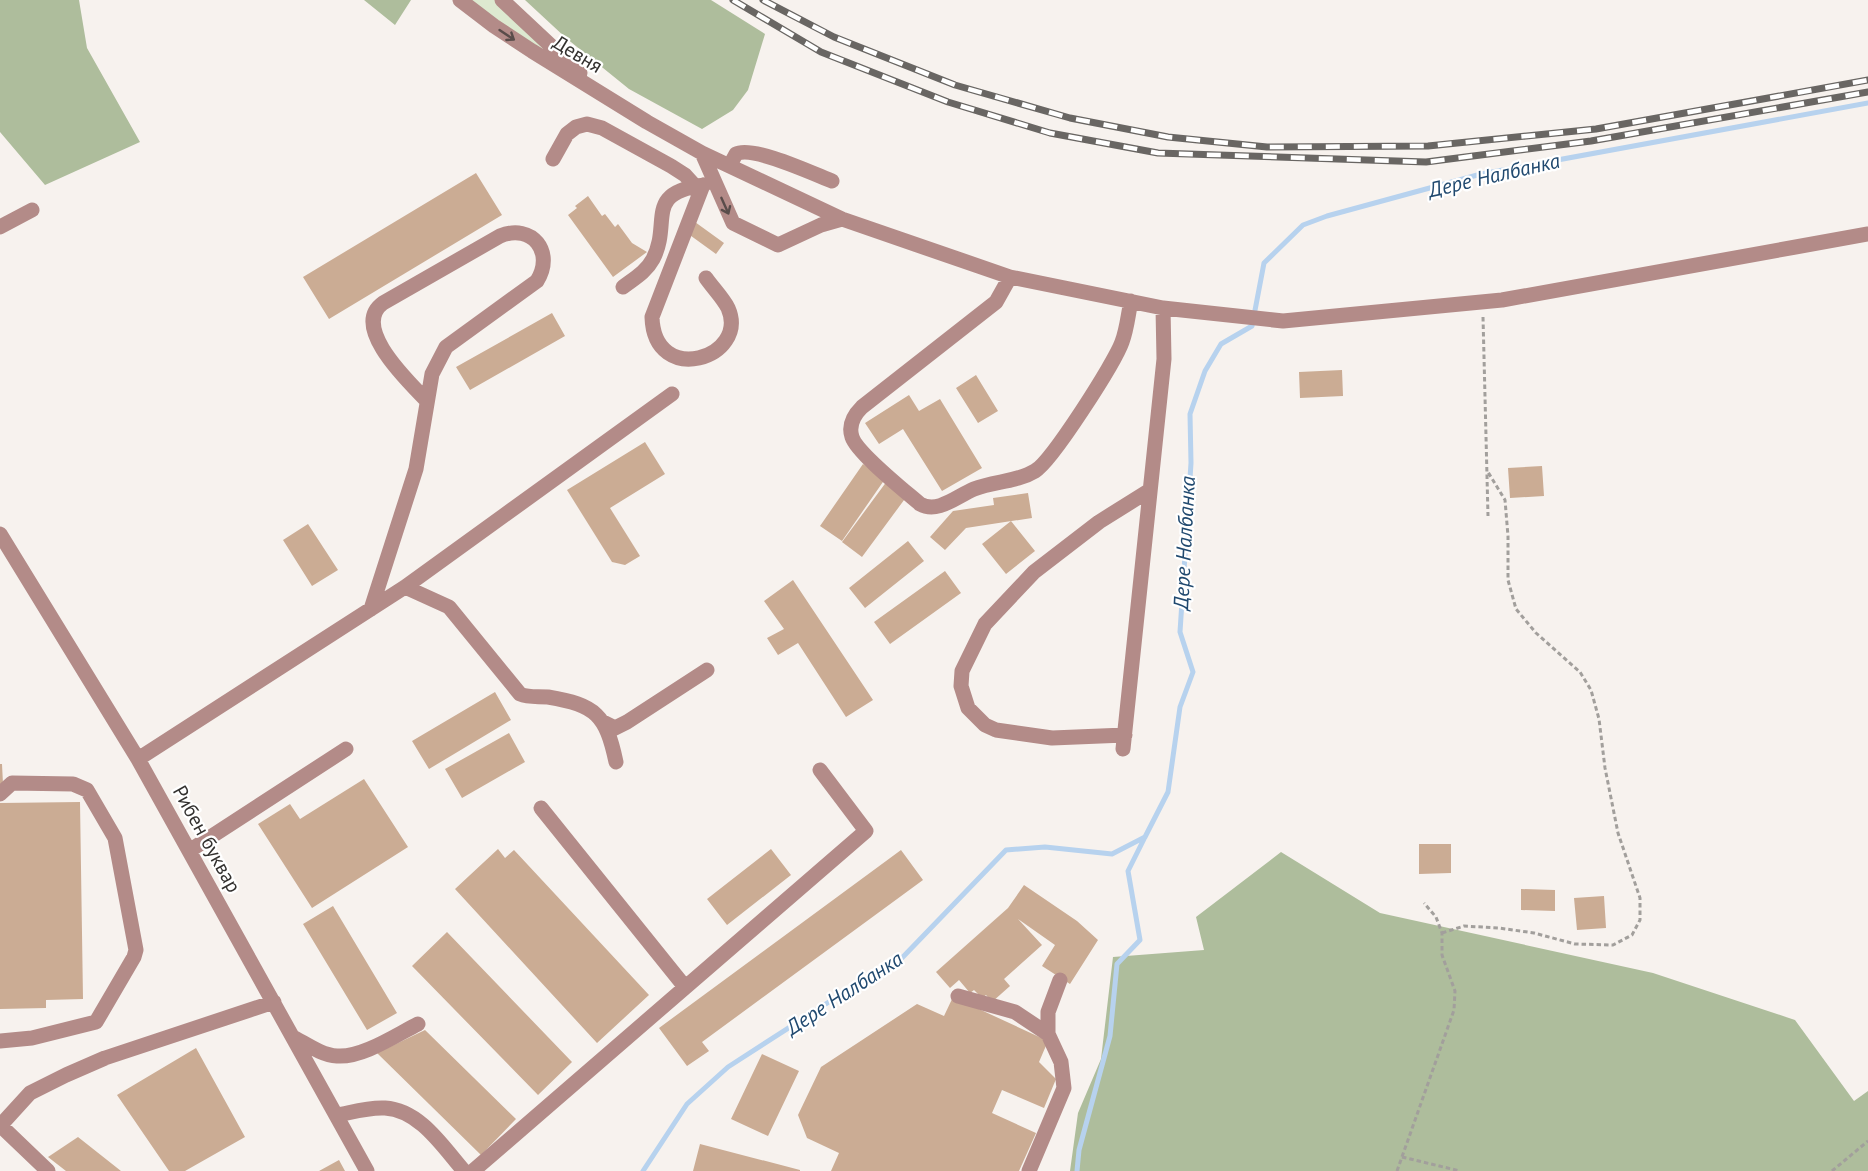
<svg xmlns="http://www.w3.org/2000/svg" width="1868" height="1171" viewBox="0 0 1868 1171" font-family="'PT Sans',sans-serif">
  <rect width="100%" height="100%" fill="#f7f2ee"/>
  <path fill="#dde9d0" d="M460,0H502L599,92Z"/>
  <path fill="#aebd9c" d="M0,0H79L87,48L140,142L45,185L0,132Z
    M364,0H411L395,25Z
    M525,0H711L765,34L748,90L733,110L702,129L629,89L566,38Z
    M1281,852L1380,913L1653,973L1795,1020L1854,1101L1868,1091V1171H1070L1078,1113L1101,1059L1113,957L1204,950L1196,917Z"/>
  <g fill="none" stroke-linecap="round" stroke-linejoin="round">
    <path stroke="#b7d2ee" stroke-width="5" d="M643,1171L687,1104L728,1067L849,989L900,960L1006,850L1045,847L1112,854L1145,837L1168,792L1180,707L1193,672L1180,632L1191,463L1190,414L1205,371L1221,344L1252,326L1264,263L1303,225L1327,216L1481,174L1868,103
      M1077,1171L1079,1150L1110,1036L1117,964L1140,940L1128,871L1145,837"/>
  </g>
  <path fill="#cbac94" d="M476,173L502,215L329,319L303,277Z
    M588,196L602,216L605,214L615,227L618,224L632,243L647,252L613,277L568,215L577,208L575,206Z
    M695,222L724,243L716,254L687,233Z
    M552,313L565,336L470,390L456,367Z
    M1342,370L1343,396L1300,398L1299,372Z
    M976,375L998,411L978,423L956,388Z
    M909,395L919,411L940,399L982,468L942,491L903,429L879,444L865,423Z
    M645,442L665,474L610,508L640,556L625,565L612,562L567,490Z
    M863,464L885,479L842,541L820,526Z
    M1542,466L1544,496L1510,498L1508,468Z
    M887,481L907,496L862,557L842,542Z
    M1028,493L1032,518L966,528L945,550L930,537L953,511L994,505L993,498Z
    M1011,521L1035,551L1006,574L982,544Z
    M308,524L338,570L312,586L283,540Z
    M908,541L924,561L865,608L849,588Z
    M945,571L961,593L890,644L874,622Z
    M793,580L873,700L846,717L798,643L778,655L767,638L784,629L764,601Z
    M495,692L511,720L429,769L412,741Z
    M509,733L525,762L462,798L445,769Z
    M0,764H2L3,784H0Z
    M364,779L408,847L312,908L258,824L290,804L300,819Z
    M80,802L83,999L46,1000V1008L0,1009V803Z
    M1419,844H1451V873L1419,874Z
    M498,849L505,858L514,850L649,995L597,1043L455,889Z
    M771,849L791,875L727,925L707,899Z
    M901,850L923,880L702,1042L709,1051L687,1066L659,1028Z
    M1024,885L1077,921L1098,940L1070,984L1042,966L1055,945L1018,919L1042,945L1004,979L1010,986L992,1002L986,995L982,998L974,990L970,993L959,980L950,988L936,972L1008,908Z
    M1521,889L1555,890V911L1521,910Z
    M1604,896L1606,928L1577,930L1574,898Z
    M333,906L397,1013L367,1030L303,924Z
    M447,932L572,1062L538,1095L412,966Z
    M953,997L1048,1041L1039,1062L1056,1079L1044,1108L1002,1090L992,1113L1036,1133L1019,1171H831L839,1153L807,1138L798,1115L821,1067L917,1004L944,1016Z
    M425,1030L516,1119L481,1155L377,1053Z
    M196,1048L245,1137L185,1171H169L117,1095Z
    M762,1054L799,1071L768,1136L731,1119Z
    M78,1137L121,1171H66L48,1157Z
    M700,1144L800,1170V1171H693Z
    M339,1160L345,1171H319Z"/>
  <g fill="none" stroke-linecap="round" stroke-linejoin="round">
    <path stroke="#a29f9c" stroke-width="3" stroke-dasharray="4.5 3" stroke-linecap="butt" d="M1483,317L1488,516
      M1442,933L1464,926L1499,928L1534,933L1575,944L1613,945L1632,935L1640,920V898L1618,833L1605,768L1599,719L1591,690L1580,672L1536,633L1516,609L1508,580V536L1505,500L1488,472
      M1402,1157L1460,1171
      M1397,1171L1454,1010L1455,991L1442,955V933L1436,917L1424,903
      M1832,1171L1868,1141"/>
    <path stroke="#b38b88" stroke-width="15" d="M460,0L494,26L532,51L647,122L702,153L842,219L1010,277L1163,308L1283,321L1502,300L1868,234
      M502,0L580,73
      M702,153L733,223L778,245L821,225L842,219
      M553,159L567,134L576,127L587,124L602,128L671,166L685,175L695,186
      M730,165L736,154C752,145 814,174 832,181
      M703,185L652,317C654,388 750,358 728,308C723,298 713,288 706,278
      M0,227L32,210
      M1010,277L996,302L862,407C854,415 848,425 852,437C857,453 905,491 920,504C938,514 957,496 974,489C994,481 1017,482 1035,471C1052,461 1115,362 1122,342C1127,329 1128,315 1131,301
      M623,287C635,278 646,272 653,259C672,222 643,193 704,185
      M0,534L138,759L367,1171
      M405,587L449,607L520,694C529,698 538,696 548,697C596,705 606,715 616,762
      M371,609L416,469L432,374L446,347L537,281C555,252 532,223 500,236L383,303C350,327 409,382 427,401
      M605,723L615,728L627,722L707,670
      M1125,735L1052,738L996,730L985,725L968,708L961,686L962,671L985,624L1034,572L1099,522L1150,490
      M1123,749L1164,359L1163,308
      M138,759L405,587L672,394
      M0,794L12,783L73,784L87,790L115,838L136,950L134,957L96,1022L32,1038L0,1041
      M541,808L685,987
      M189,851L346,749
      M958,996L1015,1012L1048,1034
      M295,1038C308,1045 322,1055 337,1056C362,1058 396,1035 418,1024
      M338,1115C353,1112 369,1107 385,1108C420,1110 443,1147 464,1171
      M0,1125L48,1171
      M0,1126L30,1093L66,1075L105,1058L274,1002
      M473,1171L866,831L820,770
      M1029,1171L1064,1088L1061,1062L1048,1034V1012L1060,980"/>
    <g stroke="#696663" stroke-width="7">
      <path id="rail" d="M733,0L821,52L948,102L1050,133L1158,153L1426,162L1591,141L1868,92
        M763,0L834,37L955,85L1070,118L1168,137L1267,147L1428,146L1596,129L1868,80"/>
    </g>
    <use href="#rail" stroke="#fff" stroke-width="4.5" stroke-dasharray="14" stroke-linecap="butt"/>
  </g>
  <defs><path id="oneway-shaft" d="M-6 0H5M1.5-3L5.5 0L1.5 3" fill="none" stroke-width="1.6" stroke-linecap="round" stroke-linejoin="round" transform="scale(1.5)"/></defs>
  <g stroke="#594c4a">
    <use href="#oneway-shaft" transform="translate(507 35) rotate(34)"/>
    <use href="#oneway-shaft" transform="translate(725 206) rotate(66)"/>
  </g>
  <g text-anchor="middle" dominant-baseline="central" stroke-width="4.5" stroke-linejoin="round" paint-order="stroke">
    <g font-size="20" fill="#33312f" stroke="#fff">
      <text transform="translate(578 54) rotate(31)">Девня</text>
      <text transform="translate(207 839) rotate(61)">Рибен буквар</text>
    </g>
    <g font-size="21" font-style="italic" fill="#20496f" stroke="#fff">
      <text transform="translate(1494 175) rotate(-13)">Дере Налбанка</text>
      <text transform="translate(1184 543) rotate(-87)">Дере Налбанка</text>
      <text transform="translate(844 993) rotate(-33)">Дере Налбанка</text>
    </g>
  </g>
</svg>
